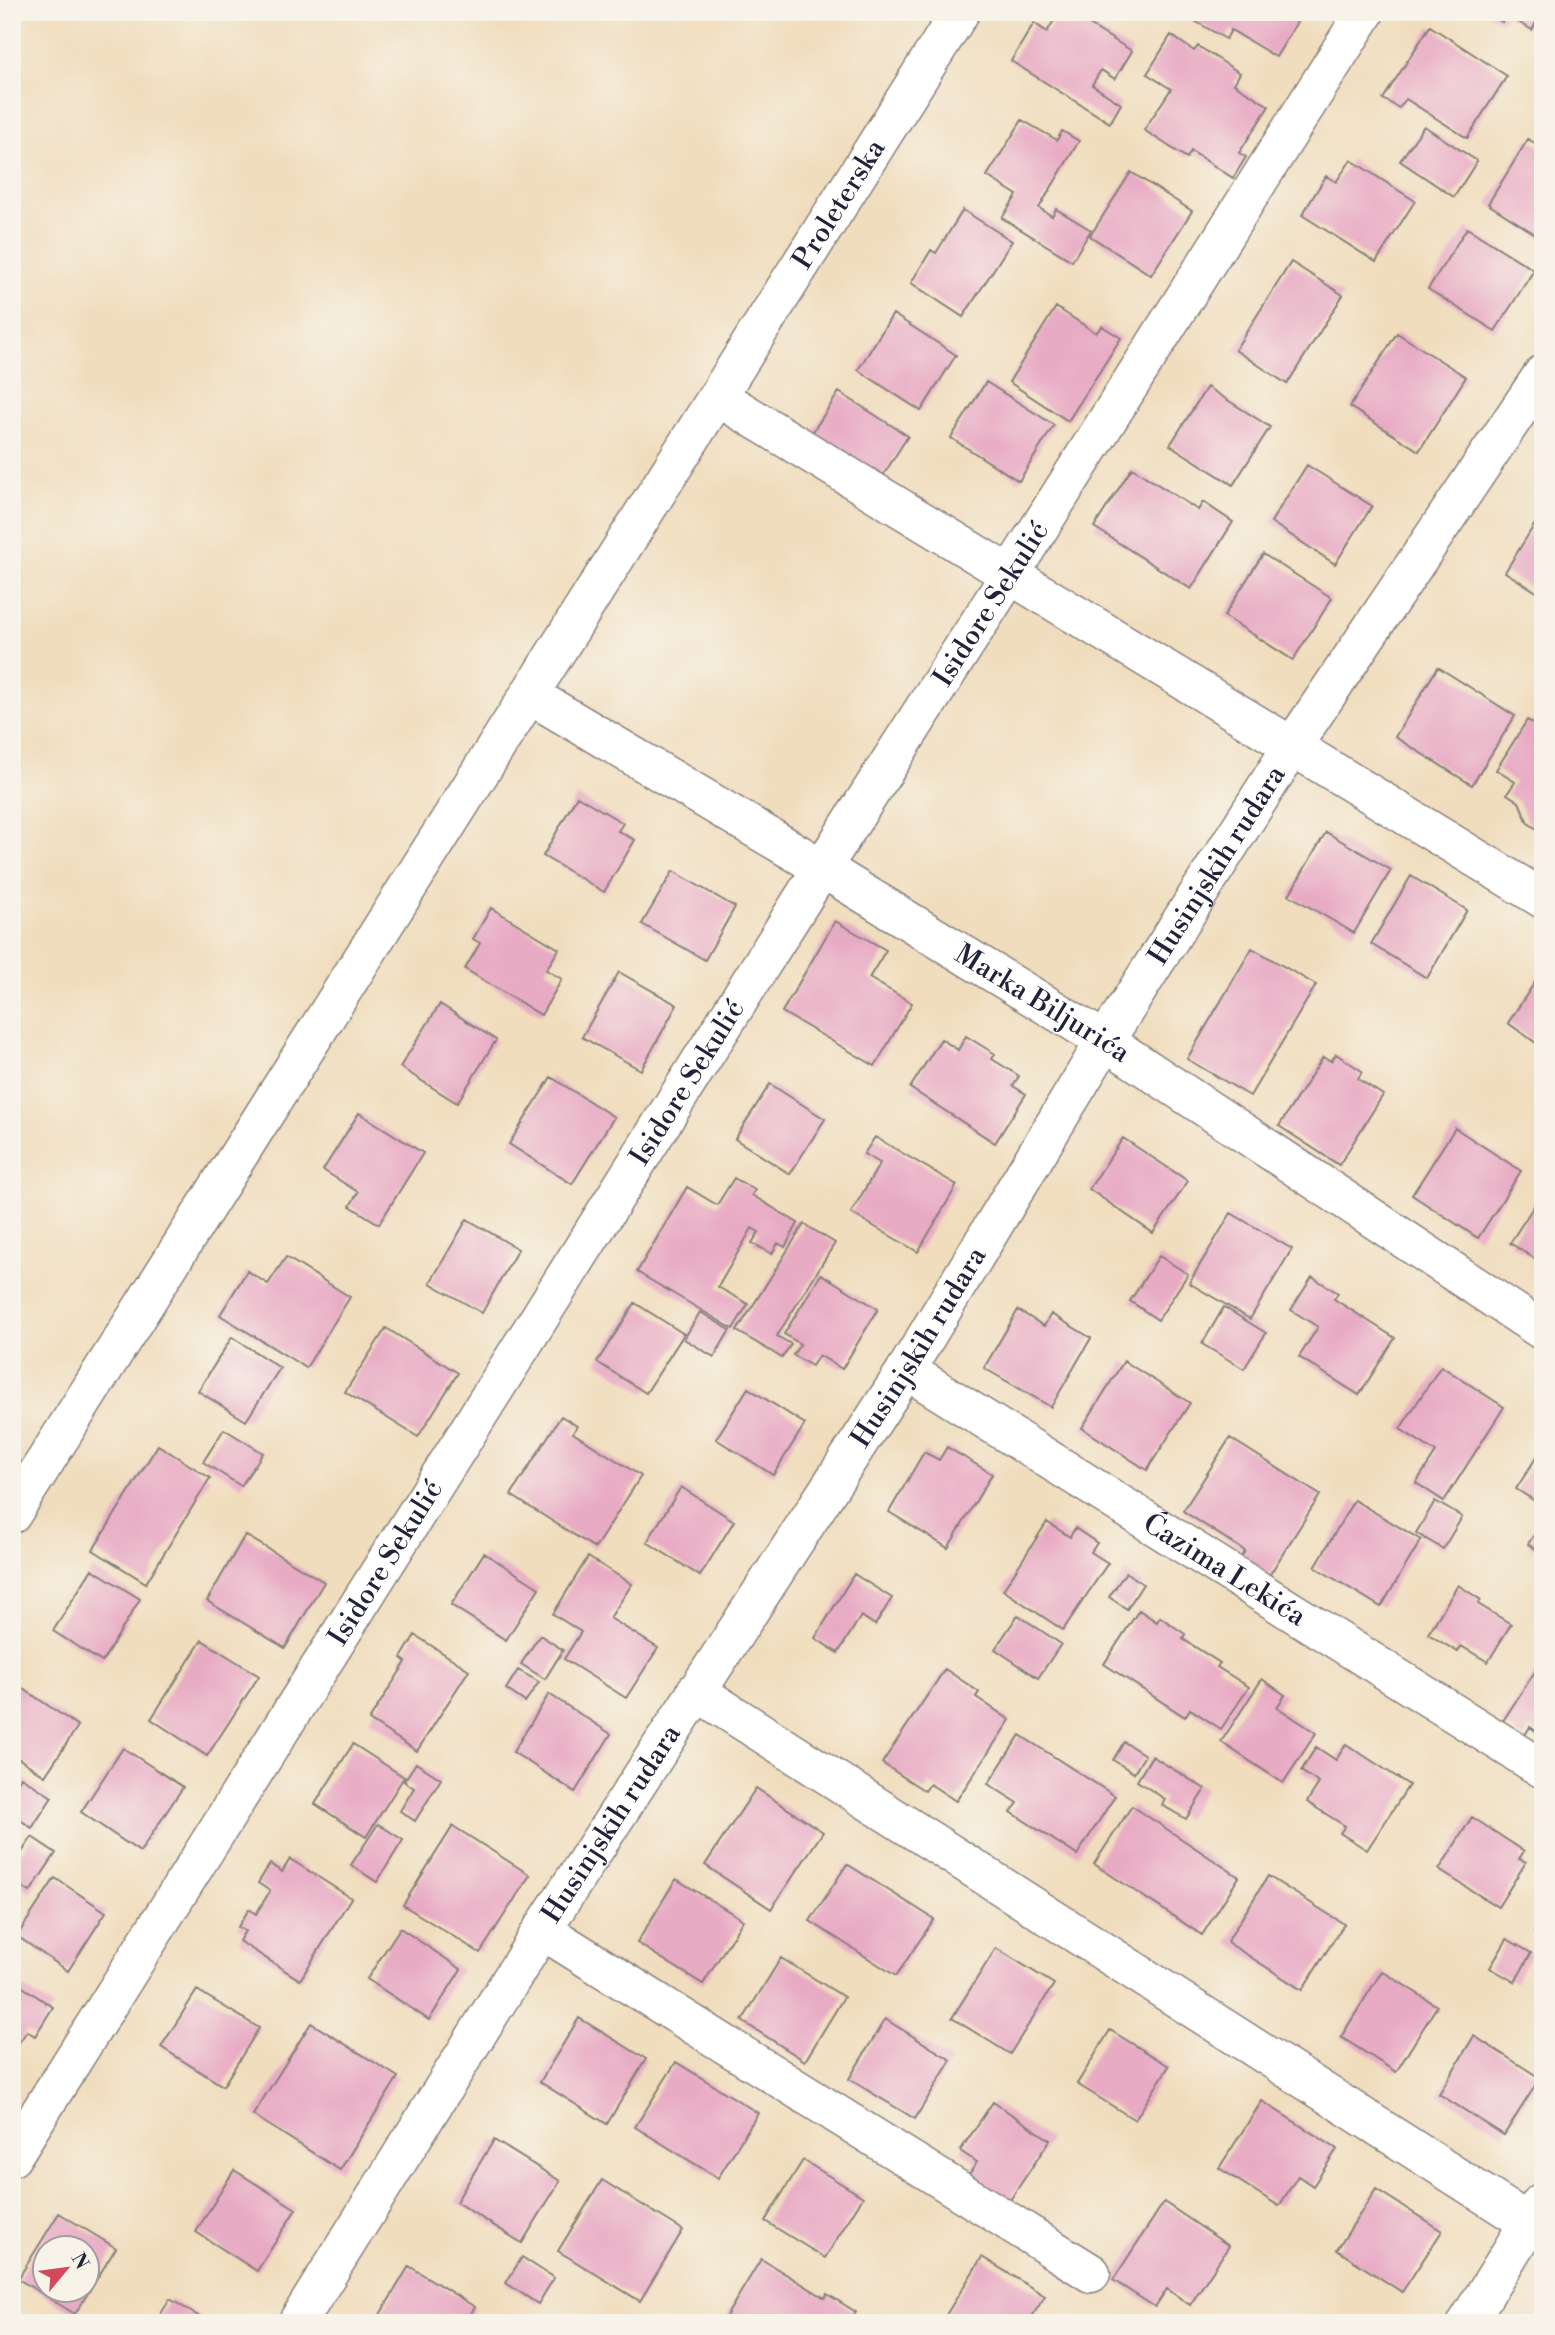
<svg xmlns="http://www.w3.org/2000/svg" width="1555" height="2335" viewBox="0 0 1555 2335" font-family="'Libre Bodoni',serif">
  <rect width="100%" height="100%" fill="#f7f3e8"/>
  <filter id="ink" filterUnits="userSpaceOnUse"><feTurbulence type="fractalNoise" baseFrequency=".0143" numOctaves="2"/><feDisplacementMap in="SourceGraphic" scale="14" xChannelSelector="R" yChannelSelector="G"/><feConvolveMatrix kernelMatrix="1 2 1 2 8 2 1 2 1" color-interpolation-filters="sRGB"/></filter>
  <filter id="wash" filterUnits="userSpaceOnUse"><feTurbulence type="fractalNoise" baseFrequency=".00686" numOctaves="4" result="noise"/><feDisplacementMap in="SourceGraphic" scale="28" xChannelSelector="R" yChannelSelector="G"/><feGaussianBlur stdDeviation="1.57" result="paint"/><feColorMatrix in="noise" values="0 0 0 0 0 0 0 0 0 0 0 0 0 0 0 0 0 1.4 0 .05"/><feComposite in="paint" operator="in"/></filter>
  <g filter="url(#wash)">
    <rect width="100%" height="100%" fill="#f0ddbd"/>
    <g id="blocks">
      <path fill="#e8abc4" fill-rule="evenodd" d="M1059,12H1068L1132,51L1115,79L1101,70L1092,85L1121,104L1110,123L1011,61L1034,23L1047,32Z
        M1198,12H1303L1276,57L1231,30L1226,39L1193,20Z
        M1485,12H1542L1532,30L1506,15L1502,22Z
        M1430,26L1507,76L1467,138L1406,99L1399,108L1383,99Z
        M1171,35L1194,51L1198,46L1240,73L1234,84L1269,106L1239,153L1246,157L1233,178L1191,151L1187,158L1144,130L1171,89L1147,74Z
        M1022,120L1057,140L1062,131L1079,141L1039,208L1052,216L1056,209L1091,230L1072,261L1002,218L1017,195L987,176Z
        M1424,126L1477,161L1454,197L1400,161Z
        M1528,139L1543,148V239L1488,204Z
        M1351,160L1415,201L1376,262L1302,215L1326,176L1336,182Z
        M1131,172L1192,211L1151,275L1090,236Z
        M963,210L1012,241L963,317L911,283L931,250L936,253Z
        M1467,228L1534,270L1495,331L1428,289Z
        M1291,262L1343,295L1287,384L1235,350Z
        M1056,307L1096,333L1102,326L1121,338L1068,421L1009,382Z
        M893,314L956,355L921,411L858,370Z
        M1397,333L1466,377L1419,451L1350,407Z
        M986,382L1054,425L1019,481L951,438Z
        M1207,387L1270,427L1233,485L1170,445Z
        M839,392L908,436L882,477L812,433Z
        M1307,465L1372,506L1335,564L1271,522Z
        M1132,468L1198,510L1203,502L1233,522L1191,589L1094,527Z
        M1543,511V596L1505,572Z
        M1263,554L1332,598L1293,660L1224,616Z
        M1438,667L1515,716L1472,785L1395,737Z
        M1527,720L1543,729V833L1528,823L1519,802L1507,794L1515,782L1496,770Z
        M577,796L623,823L618,831L635,840L604,892L543,856Z
        M1326,832L1391,870L1354,933L1289,895Z
        M673,871L735,907L705,960L642,924Z
        M1411,876L1467,910L1427,978L1371,944Z
        M491,908L559,949L546,970L562,979L541,1015L465,969L480,943L473,939Z
        M835,921L886,950L869,978L912,1003L875,1066L782,1012Z
        M1252,948L1316,985L1250,1096L1187,1059Z
        M1543,970V1048L1508,1023Z
        M619,972L677,1005L641,1070L582,1037Z
        M440,1004L496,1040L457,1103L400,1067Z
        M966,1036L995,1054L992,1059L1019,1076L1013,1086L1026,1094L995,1143L910,1088L941,1039L958,1050Z
        M1336,1054L1362,1071L1358,1079L1383,1095L1339,1165L1279,1126L1323,1057L1331,1061Z
        M551,1077L614,1117L572,1184L509,1144Z
        M770,1084L825,1119L790,1174L735,1139Z
        M359,1113L423,1153L379,1224L350,1206L358,1192L323,1170Z
        M1455,1128L1521,1171L1478,1238L1412,1195Z
        M875,1137L957,1185L918,1252L851,1213L880,1163L864,1154Z
        M1123,1138L1188,1181L1153,1233L1089,1189Z
        M734,1178L755,1190L752,1195L798,1223L785,1247L778,1243L772,1254L752,1243L759,1232L752,1228L718,1287L748,1304L733,1329L637,1272L687,1187L717,1205Z
        M1543,1192V1264L1510,1243Z
        M1231,1213L1292,1249L1250,1319L1189,1283Z
        M467,1219L518,1249L482,1313L430,1283Z
        M804,1224L835,1243L777,1336L791,1344L782,1358L737,1331Z
        M1159,1256L1188,1274L1158,1320L1130,1301Z
        M286,1257L350,1297L306,1368L220,1315L247,1271L268,1284Z
        M821,1274L878,1309L842,1369L819,1355L812,1366L793,1355L800,1344L784,1334Z
        M1312,1277L1338,1293L1334,1299L1395,1338L1359,1395L1299,1357L1318,1327L1291,1310Z
        M635,1303L684,1334L646,1393L597,1362Z
        M1224,1307L1266,1333L1244,1369L1202,1344Z
        M1018,1310L1044,1326L1051,1314L1091,1338L1051,1407L984,1368Z
        M700,1312L730,1330L714,1357L684,1339Z
        M386,1328L458,1373L418,1437L345,1392Z
        M232,1337L280,1368L246,1421L198,1391Z
        M1124,1361L1190,1403L1147,1470L1082,1428Z
        M1441,1366L1504,1407L1444,1501L1416,1483L1436,1452L1400,1429Z
        M748,1388L805,1424L773,1475L716,1439Z
        M561,1416L577,1426L573,1433L641,1476L595,1548L511,1495Z
        M224,1429L263,1453L241,1486L203,1462Z
        M1230,1438L1320,1495L1265,1582L1237,1564L1245,1551L1183,1511Z
        M158,1445L210,1478L146,1583L93,1550Z
        M947,1447L992,1474L948,1548L889,1512L924,1452L939,1460Z
        M1543,1447V1506L1516,1489Z
        M681,1487L734,1521L700,1576L647,1542Z
        M1354,1500L1421,1540L1381,1607L1315,1567Z
        M1435,1501L1462,1517L1443,1549L1416,1533Z
        M1047,1522L1070,1537L1075,1528L1097,1543L1091,1552L1108,1563L1063,1630L1003,1590Z
        M1540,1526L1543,1528V1554L1528,1544Z
        M245,1535L324,1582L285,1648L207,1601Z
        M484,1553L539,1588L506,1640L451,1605Z
        M588,1557L632,1584L610,1618L658,1648L626,1698L564,1659L581,1632L553,1614Z
        M92,1569L140,1599L102,1662L53,1631Z
        M1126,1572L1143,1584L1127,1609L1109,1597Z
        M854,1574L892,1598L875,1625L861,1616L838,1653L815,1638Z
        M1458,1585L1481,1600L1478,1604L1511,1624L1488,1662L1461,1646L1458,1652L1428,1634Z
        M1139,1610L1157,1622L1160,1617L1185,1634L1183,1639L1220,1663L1217,1667L1249,1687L1221,1729L1190,1709L1185,1717L1104,1664Z
        M1018,1615L1061,1644L1038,1678L995,1649Z
        M415,1635L469,1670L417,1751L369,1720L406,1662L401,1658Z
        M540,1635L563,1650L545,1679L521,1664Z
        M202,1640L259,1676L207,1756L151,1719Z
        M1543,1659V1736L1530,1727L1523,1738L1501,1724Z
        M945,1669L979,1692L976,1697L1010,1720L956,1801L930,1784L925,1791L882,1763Z
        M518,1670L539,1682L525,1702L506,1689Z
        M1262,1679L1285,1695L1277,1707L1316,1733L1283,1783L1221,1742Z
        M18,1685L78,1726L45,1776L12,1754V1694Z
        M549,1694L611,1734L575,1792L513,1752Z
        M1020,1735L1115,1796L1077,1855L1011,1812L1018,1803L988,1784Z
        M1124,1742L1145,1755L1134,1773L1113,1760Z
        M353,1744L404,1777L366,1837L315,1804Z
        M1346,1744L1409,1785L1367,1850L1340,1833L1345,1826L1307,1802L1319,1783L1301,1771L1316,1747L1336,1760Z
        M123,1748L183,1787L140,1852L81,1812Z
        M1152,1756L1205,1789L1186,1819L1162,1805L1165,1799L1137,1781Z
        M416,1763L441,1779L415,1821L400,1811L414,1788L404,1781Z
        M21,1777L52,1797L32,1828L12,1814V1792Z
        M756,1788L823,1832L771,1909L705,1865Z
        M1132,1806L1239,1877L1202,1935L1094,1864Z
        M1472,1817L1524,1851L1519,1859L1526,1862L1498,1907L1439,1870Z
        M378,1824L403,1840L377,1882L351,1865Z
        M453,1826L530,1875L480,1953L403,1905Z
        M32,1837L56,1853L30,1892L12,1880V1867Z
        M290,1859L351,1898L300,1980L239,1941L245,1931L238,1927L249,1909L256,1914L270,1891L258,1883L270,1864L282,1872Z
        M847,1864L934,1919L896,1976L810,1921Z
        M1268,1876L1344,1924L1302,1990L1227,1942Z
        M55,1878L106,1912L68,1971L17,1936Z
        M676,1879L743,1920L703,1984L637,1943Z
        M1543,1919V1939L1534,1933Z
        M400,1928L461,1969L429,2020L367,1979Z
        M1507,1939L1531,1953L1515,1982L1490,1968Z
        M996,1948L1054,1984L1010,2054L952,2018Z
        M781,1958L844,1997L805,2061L742,2021Z
        M1382,1971L1437,2006L1396,2072L1341,2037Z
        M12,1980L53,2007L35,2036L27,2031L12,2053Z
        M197,1990L259,2028L223,2086L161,2047Z
        M579,2018L646,2059L607,2124L540,2082Z
        M885,2019L951,2060L915,2119L849,2079Z
        M311,2023L398,2077L340,2170L253,2115Z
        M1110,2030L1169,2066L1135,2120L1077,2084Z
        M1474,2036L1540,2078L1504,2135L1439,2094Z
        M676,2062L758,2113L718,2178L635,2127Z
        M1262,2101L1337,2149L1313,2186L1298,2176L1279,2206L1219,2168Z
        M993,2102L1050,2140L1008,2203L968,2176L977,2162L960,2151Z
        M494,2140L560,2181L522,2243L456,2202Z
        M803,2160L863,2197L825,2258L765,2221Z
        M234,2170L296,2209L257,2271L196,2232Z
        M602,2180L683,2230L640,2301L558,2251Z
        M1376,2189L1442,2231L1402,2292L1337,2250Z
        M1164,2202L1229,2246L1190,2305L1167,2289L1155,2307L1113,2280Z
        M59,2213L116,2248L75,2314L18,2279ZM46,2248H88V2290H46Z
        M522,2257L554,2278L538,2304L506,2283Z
        M982,2257L1045,2296L1028,2323H941Z
        M761,2259L825,2298L827,2294L856,2312L849,2323H722Z
        M409,2266L475,2307L465,2323H375Z
        M170,2299L210,2323H155Z"/>
    </g>
  </g>
  <g filter="url(#ink)">
    <use href="#blocks" fill-opacity="0" stroke="#89807c" stroke-width="2"/>
    <g fill="none" stroke-linecap="round" stroke-linejoin="round">
      <g stroke="#89807c" stroke-width="41">
        <g id="minor">
          <path d="M718,397L1543,899"/>
          <path id="s1" d="M530,695L822,868L1105,1041L1543,1331"/>
          <path id="s2" d="M906,1370L1543,1769"/>
          <path id="s3" d="M12,1514L960,12"/>
          <path d="M696,1691L1543,2232"/>
          <path d="M542,1930L1091,2273"/>
          <path id="s4" d="M12,2157L822,868L1009,576L1365,12"/>
          <path id="s5" d="M297,2323L542,1930L906,1370L1105,1041L1293,745L1543,374"/>
          <path d="M1467,2323L1541,2203"/>
        </g>
      </g>
      <use href="#minor" stroke="#fff" stroke-width="38"/>
    </g>
  </g>
  <g text-anchor="middle" dominant-baseline="central" stroke-width="6" stroke-linejoin="round" paint-order="stroke">
    <g font-size="28" fill="#22223b" stroke="#f7f3e8">
      <text stroke="none"><textPath href="#s3" startOffset="1549">Proleterska</textPath></text>
      <text stroke="none"><textPath href="#s4" startOffset="1836">Isidore Sekulić</textPath></text>
      <text stroke="none"><textPath href="#s5" startOffset="1724">Husinjskih rudara</textPath></text>
      <text stroke="none"><textPath href="#s1" startOffset="598">Marka Biljurića</textPath></text>
      <text stroke="none"><textPath href="#s4" startOffset="1269">Isidore Sekulić</textPath></text>
      <text stroke="none"><textPath href="#s5" startOffset="1157">Husinjskih rudara</textPath></text>
      <text stroke="none"><textPath href="#s4" startOffset="702">Isidore Sekulić</textPath></text>
      <text stroke="none"><textPath href="#s2" startOffset="376">Ćazima Lekića</textPath></text>
      <text stroke="none"><textPath href="#s5" startOffset="590">Husinjskih rudara</textPath></text>
    </g>
  </g>
  <rect width="1555" height="2335" fill="none" stroke="#f7f3e8" stroke-width="42"/>
  <g transform="translate(66 2269) rotate(61)"><circle r="33" fill="#f7f3e8" stroke="#a29fa3" stroke-width="2"/>
  <path d="M0-5L12 26L0 18L-12 26Z" fill="#d1495b"/>
  <text y="-10" font-size="19" font-weight="bold" text-anchor="middle" fill="#22223b">N</text>
  </g>
</svg>
